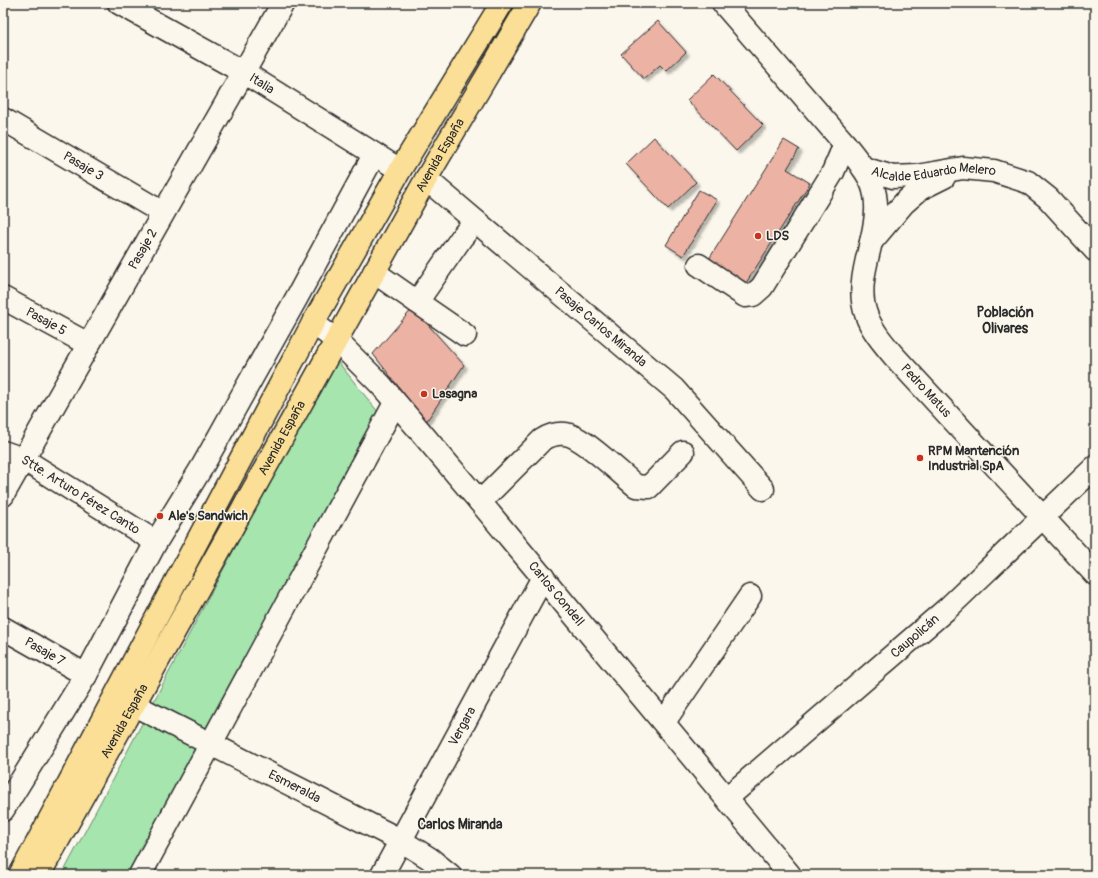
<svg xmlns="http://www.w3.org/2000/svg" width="1098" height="878" viewBox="0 0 1098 878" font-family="Pangolin,sans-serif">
  <defs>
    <filter id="shadow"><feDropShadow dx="3.5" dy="3.5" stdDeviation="1" flood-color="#0004"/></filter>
  </defs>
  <rect width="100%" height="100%" fill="#fbf7ec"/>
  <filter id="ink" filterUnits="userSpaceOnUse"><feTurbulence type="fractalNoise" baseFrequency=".025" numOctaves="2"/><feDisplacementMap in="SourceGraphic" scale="8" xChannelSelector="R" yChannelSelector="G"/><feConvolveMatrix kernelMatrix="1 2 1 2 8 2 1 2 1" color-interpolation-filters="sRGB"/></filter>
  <g filter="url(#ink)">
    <path fill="#a6e5ad" stroke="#68886c" d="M335,358L390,427L147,875H62Z"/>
    <path fill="#ecb3a4" stroke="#2b2b2b" filter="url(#shadow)" d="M658,21L686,52L666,71L660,65L644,79L621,54Z
      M714,74L763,125L736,151L687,100Z
      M654,137L696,182L668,209L626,164Z
      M784,140L799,149L787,169L810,183L746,283L709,259Z
      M699,190L717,200L683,256L666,245Z
      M413,308L464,365L426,422L373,354Z"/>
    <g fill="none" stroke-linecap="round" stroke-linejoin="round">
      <g stroke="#2b2b2b" stroke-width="25">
        <g id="minor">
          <path id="s1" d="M119,3L243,72L400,170"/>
          <path id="s2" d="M723,3L845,144C854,156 866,169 872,184C888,226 851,272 866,314C871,329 883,343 893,355L1095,574"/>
          <path id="s3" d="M3,119L163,213"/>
          <path id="s4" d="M863,168L893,177L917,176L963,168L994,171L1028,182L1048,198L1095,250"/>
          <path id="s5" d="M426,179L674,389L763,489"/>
          <path d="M871,242L904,203L920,189L944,177"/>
          <path d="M699,265L745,296L753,295L762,287L833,172L845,144"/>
          <path d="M374,272L417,302L462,237L475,221"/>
          <path id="s6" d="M3,298L88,344"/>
          <path d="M417,302L465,335"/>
          <path id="s7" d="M313,323L336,340L381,385L480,502L790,875"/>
          <path id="s8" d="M3,452L23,459L156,542"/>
          <path id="s9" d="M3,495L283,3"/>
          <path d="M480,502L542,440C550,435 556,433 565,434C583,436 621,474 636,486L649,487L683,452"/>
          <path id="s10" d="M3,628L86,675"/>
          <path id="s11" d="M134,705L400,840L429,858L450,875"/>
          <path d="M664,722L750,596"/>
          <path id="s12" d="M727,798L949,607L1095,467"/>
          <path d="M3,810L86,675L156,542L202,467L296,299L374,155"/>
          <path d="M140,875L395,403"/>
          <path id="s13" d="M382,875L543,577"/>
        </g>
      </g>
      <g stroke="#2b2b2b" stroke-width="25">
        <g id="major">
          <path d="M20,875L313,323L400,170L502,3"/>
          <path id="s14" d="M39,875L426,179L530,3"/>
        </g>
      </g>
      <use href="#minor" stroke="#fbf7ec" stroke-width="22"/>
      <use href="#major" stroke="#fbdf96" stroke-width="22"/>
    </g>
  </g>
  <g fill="#c8321e" stroke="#fbf7ec" stroke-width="1.5">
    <circle cx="758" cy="236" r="4"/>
    <circle cx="424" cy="394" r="4"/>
    <circle cx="920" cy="458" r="4"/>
    <circle cx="160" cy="516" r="4"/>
  </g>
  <g text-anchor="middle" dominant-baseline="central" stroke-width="3" stroke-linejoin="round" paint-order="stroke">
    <g font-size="13" fill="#2b2b2b" stroke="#fbf7ec">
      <text stroke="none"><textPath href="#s1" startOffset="164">Italia</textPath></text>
      <text stroke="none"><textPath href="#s14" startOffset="824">Avenida España</textPath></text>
      <text stroke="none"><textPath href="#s3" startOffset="93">Pasaje 3</textPath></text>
      <text stroke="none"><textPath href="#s4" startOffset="72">Alcalde Eduardo Melero</textPath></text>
      <text stroke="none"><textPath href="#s9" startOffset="283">Pasaje 2</textPath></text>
      <text stroke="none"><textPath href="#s6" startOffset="49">Pasaje 5</textPath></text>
      <text stroke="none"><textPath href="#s5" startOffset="229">Pasaje Carlos Miranda</textPath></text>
      <text stroke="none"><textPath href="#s2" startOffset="465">Pedro Matus</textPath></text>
      <text stroke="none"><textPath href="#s14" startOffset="500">Avenida España</textPath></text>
      <text stroke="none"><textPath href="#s8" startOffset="89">Stte. Arturo Pérez Canto</textPath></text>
      <text stroke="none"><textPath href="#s7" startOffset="365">Carlos Condell</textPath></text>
      <text stroke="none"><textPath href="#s12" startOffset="248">Caupolicán</textPath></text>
      <text stroke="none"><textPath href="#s10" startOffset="48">Pasaje 7</textPath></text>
      <text stroke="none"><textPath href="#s14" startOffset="176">Avenida España</textPath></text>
      <text stroke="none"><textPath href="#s13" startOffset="169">Vergara</textPath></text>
      <text stroke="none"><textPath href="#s11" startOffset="180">Esmeralda</textPath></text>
    </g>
    <g font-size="13" font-weight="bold" fill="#2b2b2b" stroke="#fbf7ec" text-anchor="start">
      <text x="766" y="236">LDS</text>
      <text x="432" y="394">Lasagna</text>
      <text x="928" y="451">RPM Mantención<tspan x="928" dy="15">Industrial SpA</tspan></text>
      <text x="168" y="516">Ale's Sandwich</text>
    </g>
    <g font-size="14" font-weight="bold" fill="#2b2b2b" stroke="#fbf7ec">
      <text x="1005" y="312">Población<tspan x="1005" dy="16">Olivares</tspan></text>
      <text x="460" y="824">Carlos Miranda</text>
    </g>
  </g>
  <rect width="1098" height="878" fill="none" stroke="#fbf7ec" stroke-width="16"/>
  <rect x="8" y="8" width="1082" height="862" fill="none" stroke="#2b2b2b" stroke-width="1.5" filter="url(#ink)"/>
</svg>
